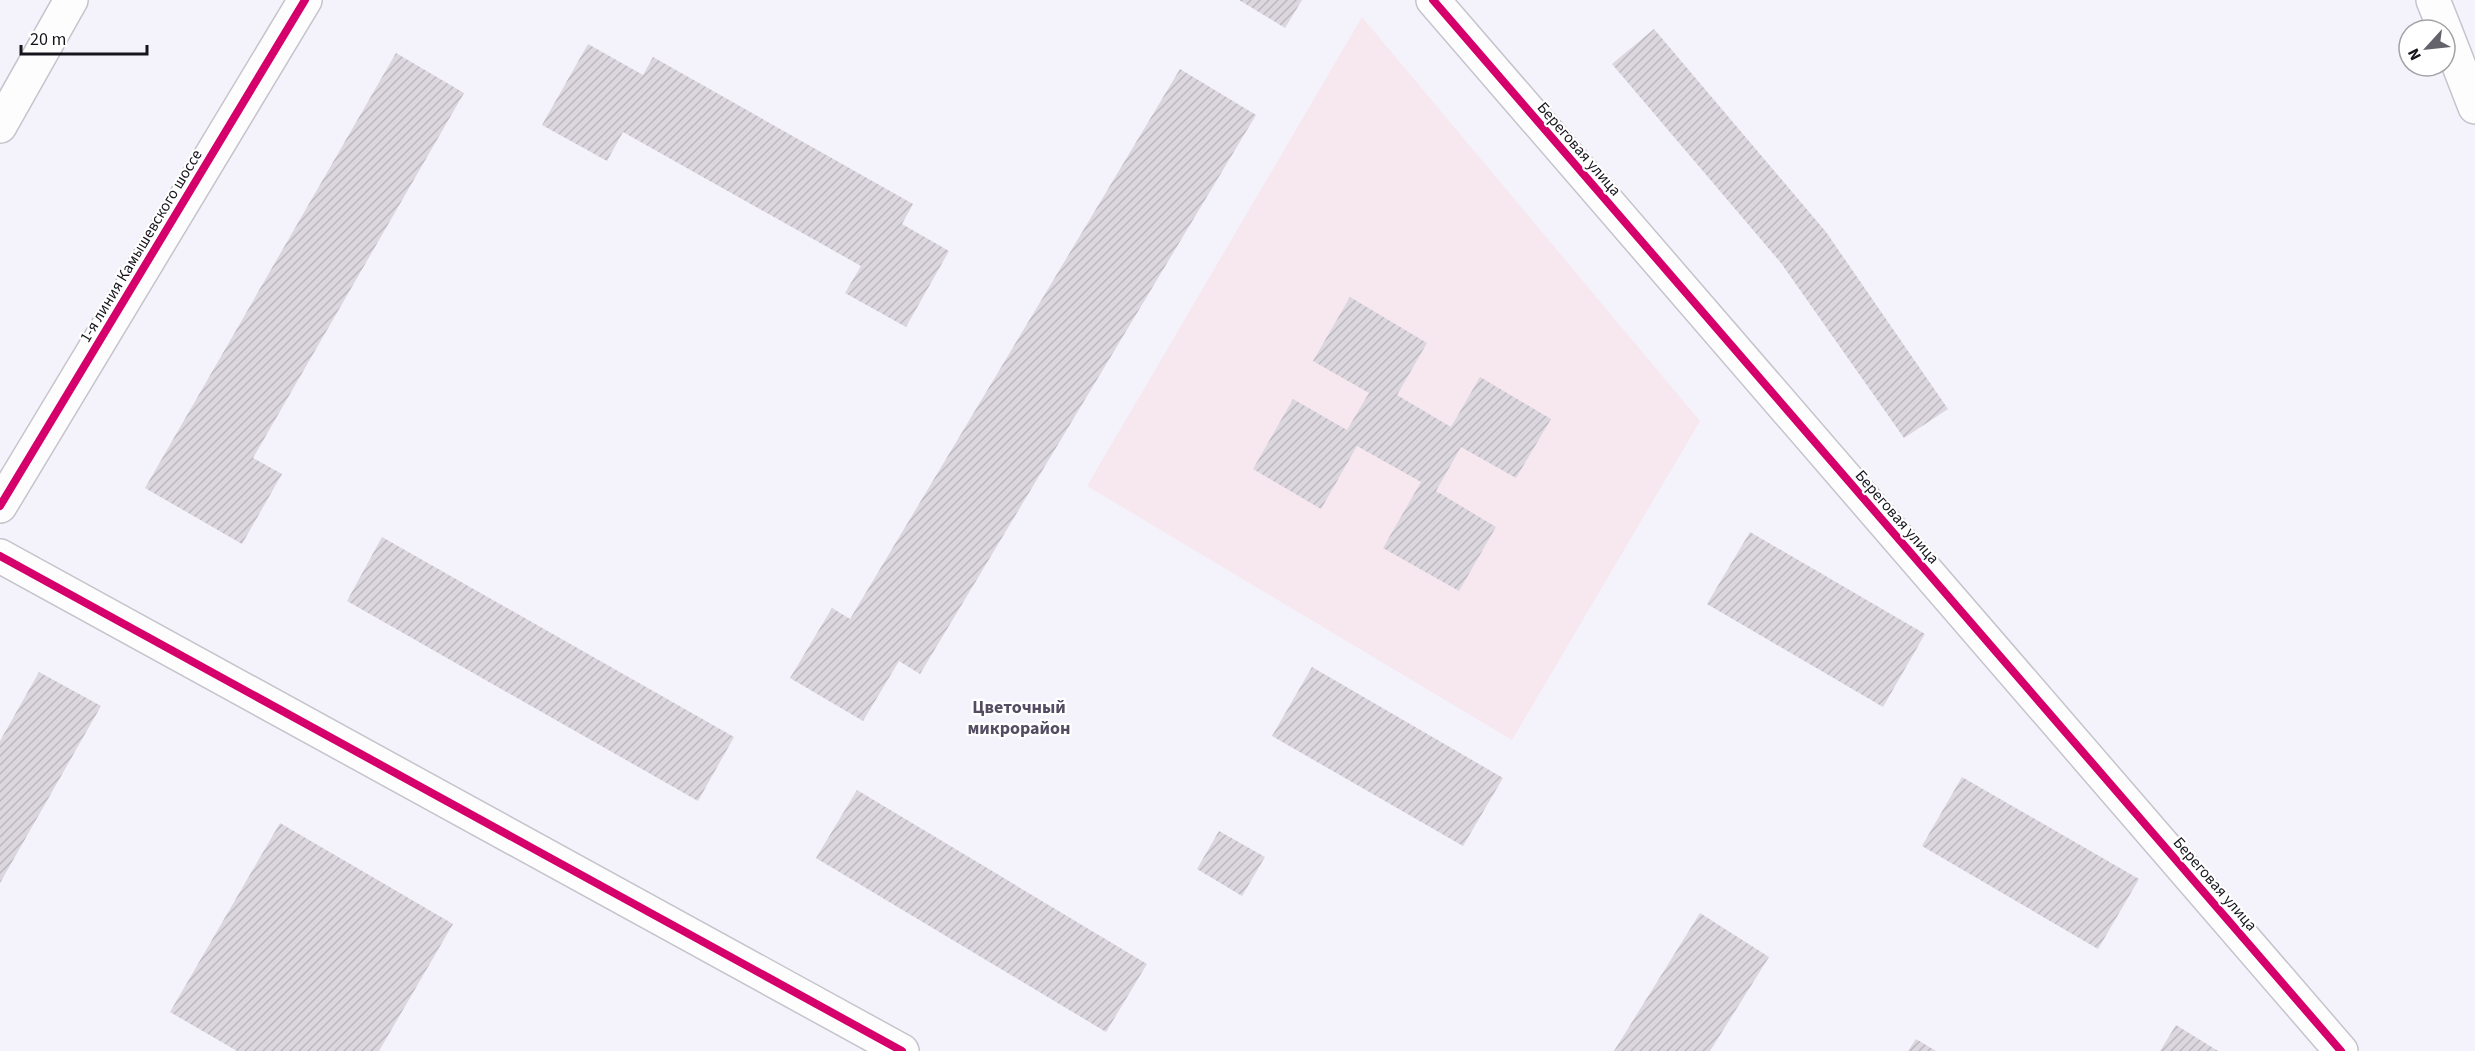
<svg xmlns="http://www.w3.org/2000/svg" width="2475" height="1051" viewBox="0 0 2475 1051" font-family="'Source Sans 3',sans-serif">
  <defs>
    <pattern id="building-hatch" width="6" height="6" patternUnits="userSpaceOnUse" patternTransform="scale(1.5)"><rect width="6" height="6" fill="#dcd7df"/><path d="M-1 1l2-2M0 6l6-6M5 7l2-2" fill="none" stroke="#bcb8bf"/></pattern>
  </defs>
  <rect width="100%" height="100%" fill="#f4f2fa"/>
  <path fill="#f7e8f0" d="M1362,17L1700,421L1512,740L1087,486Z"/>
  <path fill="url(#building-hatch)" d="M1239,0H1302L1285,28Z
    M1654,29L1826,232L1948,409L1904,438L1781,263L1612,64Z
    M588,44L643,75L653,57L913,204L902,224L949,251L906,327L845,293L861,266L623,132L607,161L542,125Z
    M396,53L464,93L253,458L282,474L242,544L145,488Z
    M1180,69L1256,115L920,674L899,661L863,721L790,678L832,608L850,619Z
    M1350,297L1427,343L1397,395L1451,427L1480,377L1551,419L1516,478L1461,447L1436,491L1496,527L1459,591L1383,548L1421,482L1357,446L1321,509L1253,469L1293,399L1347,430L1369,393L1313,361Z
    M1750,532L1925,634L1883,707L1707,604Z
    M382,537L734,737L698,801L347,601Z
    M1312,667L1503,778L1463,846L1272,736Z
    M39,672L101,706L0,883V741Z
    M1962,777L2139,879L2098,949L1922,846Z
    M857,790L1147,964L1106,1032L816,858Z
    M280,823L453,924L379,1051H237L170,1012Z
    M1219,831L1265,857L1242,896L1197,869Z
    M1700,913L1769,957L1710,1051H1614Z
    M2176,1025L2218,1051H2160Z
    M1916,1039L1936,1051H1908Z"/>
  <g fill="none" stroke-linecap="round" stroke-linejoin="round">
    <g stroke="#c6c3cc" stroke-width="36">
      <path id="minor" d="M1433,0L2341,1051
        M2433,0L2445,30
        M2445,30L2475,107
        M0,126L71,0
        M0,506L305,0
        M0,556L902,1051"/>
    </g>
    <use href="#minor" stroke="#fdfdfe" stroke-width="33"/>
    <g stroke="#fff" stroke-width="11">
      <path id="cycleway" d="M1433,0L2341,1051
        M0,506L305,0
        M0,556L902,1051"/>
    </g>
    <use href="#cycleway" stroke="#d6006c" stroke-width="8"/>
  </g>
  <g text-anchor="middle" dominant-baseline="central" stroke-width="4.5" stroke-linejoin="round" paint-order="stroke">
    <g font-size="16" fill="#17141c" stroke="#fff">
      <text transform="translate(1579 149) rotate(49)">Береговая улица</text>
      <text transform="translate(141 246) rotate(-59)">1-я линия Камышевского шоссе</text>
      <text transform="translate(1897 517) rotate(49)">Береговая улица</text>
      <text transform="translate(2215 884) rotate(49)">Береговая улица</text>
    </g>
    <g font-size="18" font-weight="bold" fill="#544d62" stroke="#fff">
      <text x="1019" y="707">Цветочный<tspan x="1019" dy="21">микрорайон</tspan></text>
    </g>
  </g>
  <g transform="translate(2427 48) rotate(243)"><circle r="28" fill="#ffffff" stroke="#a2a1a4" stroke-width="1.5"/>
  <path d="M0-4.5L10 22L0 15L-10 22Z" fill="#64626a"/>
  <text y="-9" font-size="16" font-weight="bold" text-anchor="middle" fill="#17141c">N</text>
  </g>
  <path d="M21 45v9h126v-9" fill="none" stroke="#17141c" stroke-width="3"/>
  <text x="30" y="45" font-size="18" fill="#17141c" stroke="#ffffff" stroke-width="4.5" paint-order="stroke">20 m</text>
</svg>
